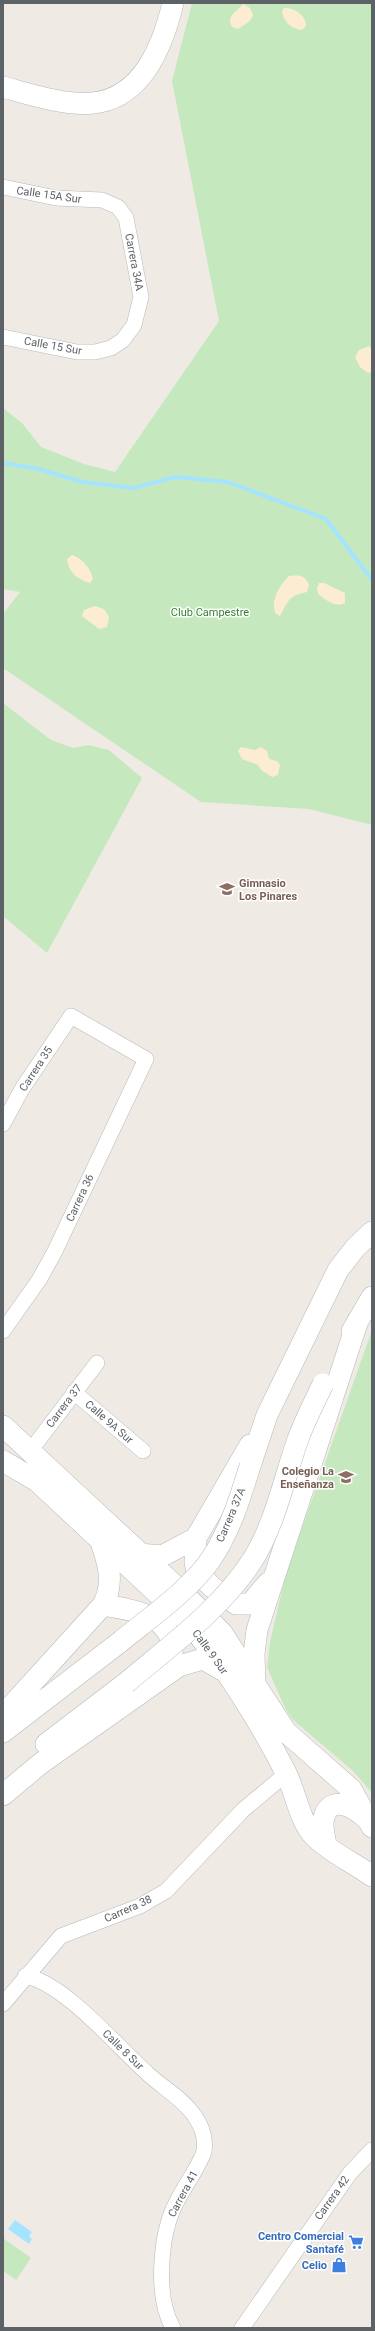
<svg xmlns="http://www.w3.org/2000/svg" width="375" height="2331" viewBox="0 0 375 2331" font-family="Roboto,sans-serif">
  <rect width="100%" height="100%" fill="#efebe4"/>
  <path fill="#c5e8bf" d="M192,3H372V825L309,809L201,802L3,668V614L20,592L3,589V408L22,423L41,447L84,464L115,472L219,321L172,81Z
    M3,703L51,740L73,748L88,745L109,750L142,778L47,953L3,916Z
    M372,1330V1793L353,1771L292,1719L285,1708L267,1667L270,1642L286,1573Z
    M3,2238L31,2258L16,2280L3,2271Z"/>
  <path fill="#fcedd2" d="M243,4L250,8L253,15L250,21L238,29L232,27C226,15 236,13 243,4Z
    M284,8C295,8 306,15 306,26L302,30C291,29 283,21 282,11Z
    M369,346L372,350V372L368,373L360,367L355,357L359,350Z
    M72,555C82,558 91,569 93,579L90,583C77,579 69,573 67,559Z
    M289,576C299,575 305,575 309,585L307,592C288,596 289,600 280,616L275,613C271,599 279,586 289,576Z
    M319,583H324L345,593V603C335,608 326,600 318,594L317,588Z
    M95,606L104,609L109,617L107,627L99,629L82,616L84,610Z
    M241,747L255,750L261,747L267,751L269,759L277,761L280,765L278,775L272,777L261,770L258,765L242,759L238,751Z"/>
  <path fill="#a5e4ff" d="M15,2220L32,2232L29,2236L32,2239L29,2244L8,2229Z"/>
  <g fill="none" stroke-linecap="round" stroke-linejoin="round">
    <path stroke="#a5e4ff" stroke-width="4" d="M3,463L39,469L82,482L134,488L175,477L228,482L326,519L372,580"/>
    <g stroke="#b5b8bc" stroke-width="16">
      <path id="street" d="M3,187L56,198L102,200L118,207L126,218L141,297L134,325L123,340L111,348L95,352H77L3,337
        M3,1124L22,1089L71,1016L146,1059L54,1253L39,1280L3,1331
        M74,1392L143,1451
        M31,1450L97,1363
        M25,1976C63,1982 118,2047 148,2074C163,2088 182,2098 194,2115C202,2127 206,2137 204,2152C197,2170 185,2185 176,2203C160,2234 155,2297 173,2328
        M3,2004L61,1936L140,1906L166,1891L244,1809L286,1774
        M242,2328L350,2173L372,2150"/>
    </g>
    <g stroke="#b3b8bd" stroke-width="22">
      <path id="secondary" d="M3,87C29,94 66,106 93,103C143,98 163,45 173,3
        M352,1331L372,1297
        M3,1426L185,1595L222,1633L286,1732L351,1789L372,1827
        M3,1461L37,1481L187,1621C224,1664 260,1722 286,1773C296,1793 299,1820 314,1836C330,1852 354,1863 372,1876
        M250,1466L267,1415L338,1270L356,1247L372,1232
        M196,1538L195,1562L197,1572L212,1587L236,1604H250L268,1583
        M139,1554L162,1556L196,1538L250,1445
        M103,1605C136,1610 180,1617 171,1661
        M255,1684L254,1654L257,1630L358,1320
        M3,1715L103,1605C115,1582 108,1562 100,1539
        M3,1732L120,1642
        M46,1744L126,1683
        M3,1795L40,1764L179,1666L203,1659L224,1671
        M326,1845C325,1837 321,1826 324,1817C331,1793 355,1808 367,1819"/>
    </g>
    <use href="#street" stroke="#fff" stroke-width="15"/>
    <use href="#secondary" stroke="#fff" stroke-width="21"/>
    <g stroke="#b3b8bd" stroke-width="22" stroke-linecap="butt">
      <path id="secondary-bridge" d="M120,1642C148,1619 192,1588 211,1559C230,1531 240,1498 250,1466
        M126,1683C171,1645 224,1607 255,1556C275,1522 284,1480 297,1442C304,1422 314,1403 323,1384"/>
    </g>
    <use href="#secondary-bridge" stroke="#fff" stroke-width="21"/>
  </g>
  <defs>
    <g id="school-bare" transform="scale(1.2)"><path d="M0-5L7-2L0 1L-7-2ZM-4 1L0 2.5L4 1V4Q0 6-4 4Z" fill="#8d6e63" stroke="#fff" stroke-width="2.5" paint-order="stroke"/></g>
    <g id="supermarket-bare" transform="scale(1.2)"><path d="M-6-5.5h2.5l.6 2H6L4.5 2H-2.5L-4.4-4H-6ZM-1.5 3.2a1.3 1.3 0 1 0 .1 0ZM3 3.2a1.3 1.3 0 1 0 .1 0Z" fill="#3f7fe0" stroke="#fff" stroke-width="2.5" paint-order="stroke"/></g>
    <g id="shop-bare" transform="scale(1.2)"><path d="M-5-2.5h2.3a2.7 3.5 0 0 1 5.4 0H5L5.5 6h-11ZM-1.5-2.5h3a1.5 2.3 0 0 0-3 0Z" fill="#3f7fe0" stroke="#fff" stroke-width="2.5" paint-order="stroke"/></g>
  </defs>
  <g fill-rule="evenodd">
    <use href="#school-bare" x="227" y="889"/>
    <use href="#school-bare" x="346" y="1477"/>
    <use href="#supermarket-bare" x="356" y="2242"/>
    <use href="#shop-bare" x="339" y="2265"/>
  </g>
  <g text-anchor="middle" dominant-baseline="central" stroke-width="3" stroke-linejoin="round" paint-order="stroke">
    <g font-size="11" fill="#5c6266" stroke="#fff">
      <text transform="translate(49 195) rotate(8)">Calle 15A Sur</text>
      <text transform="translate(134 262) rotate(79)">Carrera 34A</text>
      <text transform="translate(53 346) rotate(10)">Calle 15 Sur</text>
      <text transform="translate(36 1069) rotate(-57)">Carrera 35</text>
      <text transform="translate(80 1198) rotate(-65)">Carrera 36</text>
      <text transform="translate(64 1406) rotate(-53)">Carrera 37</text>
      <text transform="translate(109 1422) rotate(41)">Calle 9A Sur</text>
      <text transform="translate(231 1515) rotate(-67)">Carrera 37A</text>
      <text transform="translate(210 1652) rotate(54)">Calle 9 Sur</text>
      <text transform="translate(128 1909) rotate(-24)">Carrera 38</text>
      <text transform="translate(123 2050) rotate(44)">Calle 8 Sur</text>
      <text transform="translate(183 2194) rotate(-62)">Carrera 41</text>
      <text transform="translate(332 2198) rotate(-55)">Carrera 42</text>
    </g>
    <g font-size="11" fill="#37822f" stroke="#fff">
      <text x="210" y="612">Club Campestre</text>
    </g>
    <g font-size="11" font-weight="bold" fill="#785e54" stroke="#fff" text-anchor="start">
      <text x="239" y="883">Gimnasio<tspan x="239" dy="13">Los Pinares</tspan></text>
      <text x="334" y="1471" text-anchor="end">Colegio La<tspan x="334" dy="13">Enseñanza</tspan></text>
    </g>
    <g font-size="11" font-weight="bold" fill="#366cbe" stroke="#fff" text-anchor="end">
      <text x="344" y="2236">Centro Comercial<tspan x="344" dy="13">Santafé</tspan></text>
      <text x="327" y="2265">Celio</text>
    </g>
  </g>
  <rect width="375" height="2331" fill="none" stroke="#5c6266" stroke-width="8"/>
</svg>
